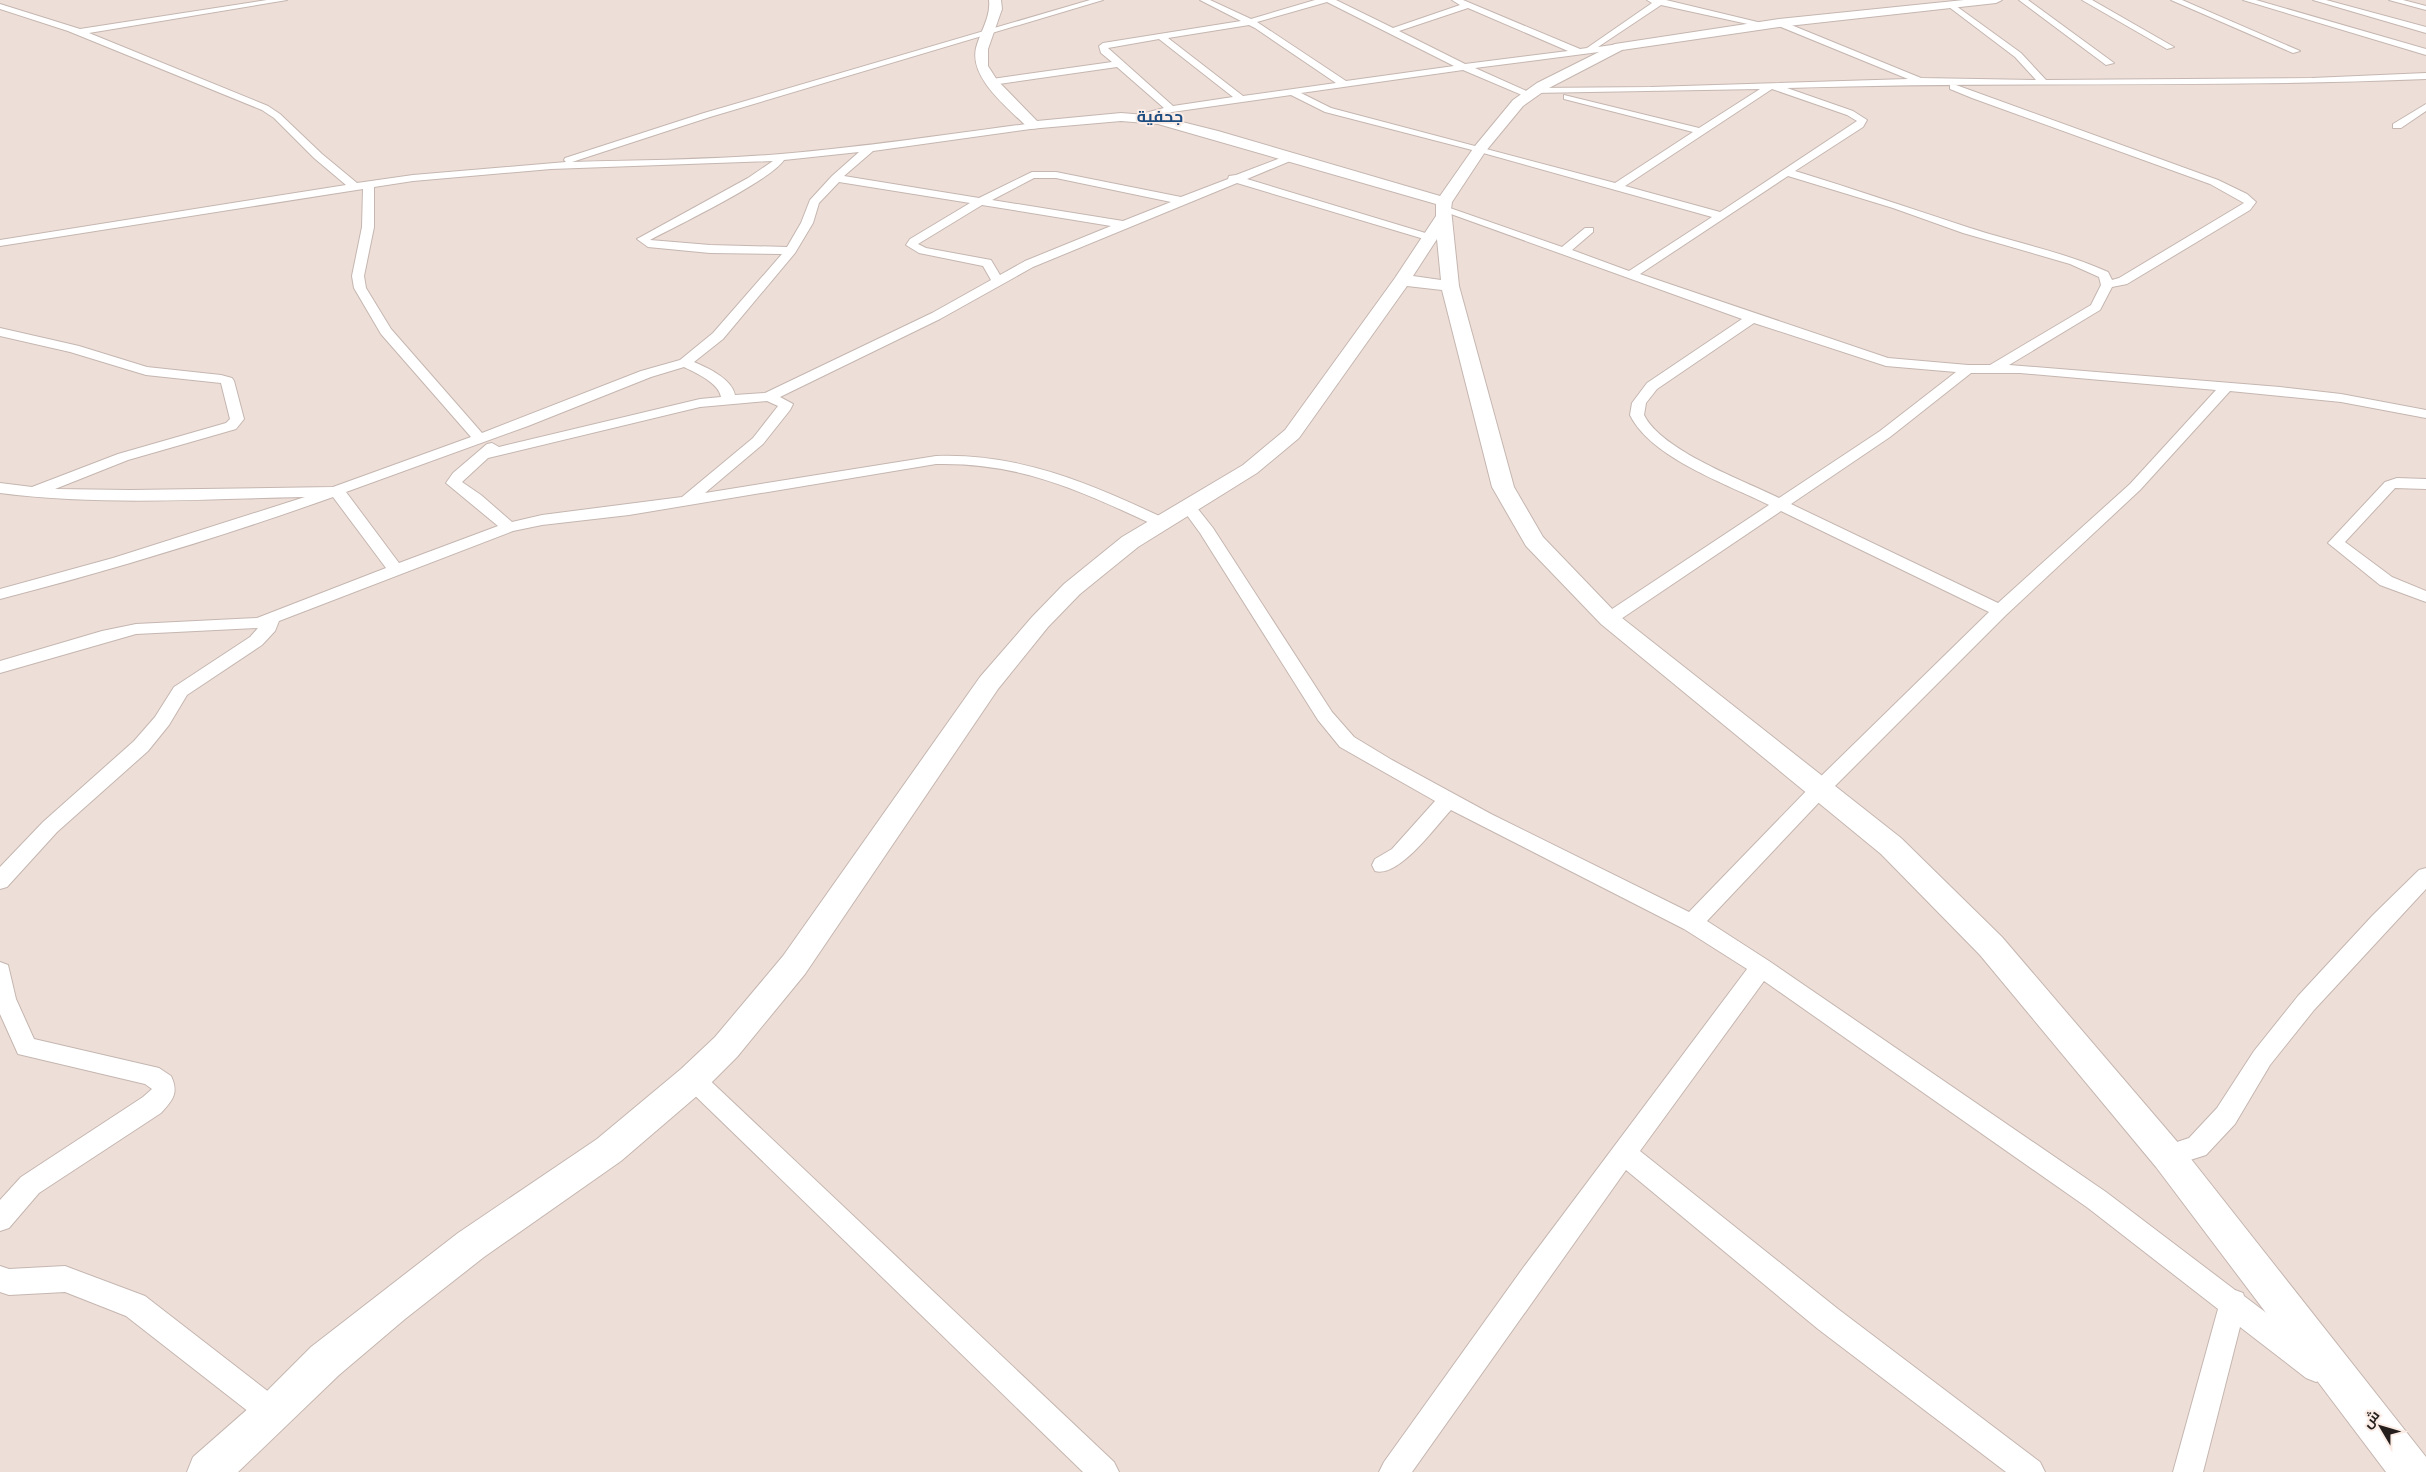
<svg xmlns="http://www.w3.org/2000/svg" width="2426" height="1472" viewBox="0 0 2426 1472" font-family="'Archivo Narrow',Cairo,sans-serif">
  <rect width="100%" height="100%" fill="#eeded8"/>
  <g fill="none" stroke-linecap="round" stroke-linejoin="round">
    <g stroke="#c5b6b0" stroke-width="2">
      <path id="street" d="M267,0H287L89,33L268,106L280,114L322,154L357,183L413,175L566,162L564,160L565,158L704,113L1090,0H1103L710,117L572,162C642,160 712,160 781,154C866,147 950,134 1034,123L1039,126L1038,128L873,151L844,176L979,198L1032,172H1056L1181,197L1228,179L1229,176L1236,175L1291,154L1295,155V159L1247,179L1432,235L1434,237L1432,239H1424L1237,183L1033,267L940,319L780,397L793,404L790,410L763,444L705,493L936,456C1021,453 1090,484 1166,519L1168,522L1166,525H1154C1081,491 1020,462 936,464L629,515L542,525L513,531L279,621L275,631L262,645L187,695L169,725L148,751L57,832L7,887L0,889V867L43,822L134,741L155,717L174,687L250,637L258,628L136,634L0,673V661L102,631L136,624L257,618L386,568L333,497C224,536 112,570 0,599V589L113,558L305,497C204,499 100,506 0,493V483L32,487L118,454L226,423L230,419L221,383L146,375L70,352L0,336V328L79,346L147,367L221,375L232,378L234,381L244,419L236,429L128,460L55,489L130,490L333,487L471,437L381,334L354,288L352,276L362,227L363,189L0,246V240L346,185L314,158L274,118L262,110L68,31L0,9V4L80,29ZM859,152L832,176L810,200L801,223L787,247L710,245L650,240C678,225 770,181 784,160ZM773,161L748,178L637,239L648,247L710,253L782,254L713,333L680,360L641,371L482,433L391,329L366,288L364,276L374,227V187L413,181L551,169ZM1034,178H1056L1171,202L1123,221L992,200ZM839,182L970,203L910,239L906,245L919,253L983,266L991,280L932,313L765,393L735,395C732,379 708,368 694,362L723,339L795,253L813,223L819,203ZM982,205L1111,226L1025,261L1000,275L991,260L926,248L918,244ZM684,367C696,373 719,383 721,397L700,399L499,447L492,443L487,444L453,473L446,483L498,526L399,563L346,492L528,426L651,377ZM767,401L778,406L753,438L682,497L542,515L512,522L481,495L462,482L488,458L700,407Z
        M1200,0H1210L1251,19L1315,0H1336L1393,28L1460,5L1452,0H1463L1580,49L1587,48L1652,3L1647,0H1666L1770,25L1766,28L1661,5L1598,47L1619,44L1622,45V49L1475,68L1531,93L1532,89L1535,88L1651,87L1908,79L1776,25L1775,23L1779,20L1921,78L2036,80L2015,57L1949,7L1948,5L1952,3L2021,53L2046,80L2312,78L2426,73V79C2213,88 2000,81 1787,88L1853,111L1867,120L1863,127L1795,171C1854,189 1912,209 1970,228C2016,243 2064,252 2108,272L2112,280L2119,278L2244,203L2210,184L1972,98L1950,89V85H1956L2218,180L2247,194L2256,202L2250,210L2127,284L2112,287L2100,310L2009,365L2280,387L2341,394L2426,410V418L2341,402L2230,391L2140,490L2006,615L1826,795L1707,921L1769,961L2106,1192L2235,1290L2243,1293L2244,1296L2326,1358L2330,1368L2326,1378L2316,1382L2306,1378L2240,1327L2203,1472H2173L2218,1309L2088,1208L1764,981L1640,1151L1838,1309L2040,1462L2045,1472H2006L1818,1329L1626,1170L1412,1472H1379L1384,1462L1523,1268L1747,969L1684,929L1451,810C1435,827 1399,878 1375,871L1372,865L1375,859L1392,849L1435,801L1340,747L1318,720L1200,533L1181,507L1184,504H1194L1213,528L1332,712L1354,737L1392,760L1491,814L1689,912L1812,785L1989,612L1781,511L1615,623H1603L1600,619L1603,615L1769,505C1727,484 1651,458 1630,415L1632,403L1647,383L1742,319L1437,209L1439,207H1447L1562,247L1585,228H1593V232L1572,250L1629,271L1712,217L1476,151L1325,112L1291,95L1172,112L1141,120L1138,119V115L1164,108L1117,67L992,85L987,82L992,79L1112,62L1101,53L1099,46L1103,43L1241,21ZM1327,2L1454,66L1346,81L1257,22ZM1468,8L1568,51L1465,64L1399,31ZM1249,25L1255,28L1336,83L1243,96L1168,38ZM1159,39L1233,97L1173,106L1108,48ZM1463,70L1529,98L1532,97L1533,93L1760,89L1699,128L1564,95V99L1693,132L1615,183L1331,108L1301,93ZM1772,89L1847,115L1857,121L1720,212L1625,186ZM1788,176L1893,208L1963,233L2070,264L2099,277L2101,285L2091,305L1990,365H1968L1888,358L1640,274ZM1754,323L1886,366L1956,372L1880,431L1779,498C1743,480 1662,451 1644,415L1646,403L1657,389ZM1971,373H2020L2216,390L2130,484L1998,603L1791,504L1890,437Z
        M2019,0H2028L2114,63L2106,65Z
        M2082,0H2092L2174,47L2167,49Z
        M2171,0H2182L2300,51L2293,53Z
        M2243,0H2256L2426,49V55Z
        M2313,0H2326L2426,27V33Z
        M2389,0H2403L2426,6V10Z
        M2426,104V111L2401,128H2393V124Z
        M2397,478L2426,479V489L2395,488L2345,542L2392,577L2426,591V602L2380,585L2328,543L2385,482Z
        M2426,868V889L2314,1010L2270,1065L2235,1124L2206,1155L2168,1167L2159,1164L2156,1156L2159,1148L2189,1138L2217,1108L2254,1051L2298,996L2373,915L2419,870Z
        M0,962L8,965L16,999L34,1039L159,1068L171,1076C179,1093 173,1100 161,1113L39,1193L9,1228L0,1231V1200L21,1177L143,1097L152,1089L145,1084L18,1054L0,1014Z
        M693,1069L701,1072L1114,1462L1119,1472H1083L685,1086L681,1079L685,1072Z
        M0,1266L9,1269L65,1266L145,1296L283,1403L287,1413L283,1423L273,1427L263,1423L126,1316L65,1292L9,1295L0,1292Z"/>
    </g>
    <g stroke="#c5b6b0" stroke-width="2">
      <path id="secondary" d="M989,0H1001L1002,9L988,49V66L997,80L1037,121L1121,113L1158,116L1218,131L1440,196L1475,146L1513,100L1537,83L1615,44L1779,19L1964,0H2002L1996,3L1779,27L1622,50L1547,89L1523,106L1485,152L1452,202L1451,209L1459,286L1514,487L1543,537L1617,614L1901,838L2002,937L2180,1145L2426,1457V1472H2386L2156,1167L1980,955L1881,854L1601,624L1526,546L1492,487L1442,290L1407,286L1299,438L1257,473L1138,547L1080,594L1048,627L998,689L805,974L737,1057L705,1089L621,1161L484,1257L405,1319L339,1375L238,1472H187L193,1457L259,1399L311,1347L458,1233L597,1139L681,1069L715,1037L783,956L980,677L1032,617L1064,584L1122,537L1243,465L1285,430L1395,278L1436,216V204L1158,124L1121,121L1029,129C1010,109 969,79 976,48C980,32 991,17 989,0ZM1437,239L1441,280L1413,276Z"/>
    </g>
    <use href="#street" fill="#fff" fill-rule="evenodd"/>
    <use href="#secondary" fill="#fff" fill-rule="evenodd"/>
  </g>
  <g text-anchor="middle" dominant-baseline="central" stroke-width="4" stroke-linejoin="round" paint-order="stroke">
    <g font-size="16" font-weight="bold" fill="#1d4c80" stroke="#fbece5">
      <text x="1160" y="116">جحفية</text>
    </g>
  </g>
  <g transform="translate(2381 1427) rotate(308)" stroke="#fbece5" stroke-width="4" paint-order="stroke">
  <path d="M0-4L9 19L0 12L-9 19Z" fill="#241e1c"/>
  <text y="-8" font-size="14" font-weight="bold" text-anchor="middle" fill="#241e1c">ش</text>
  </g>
</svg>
